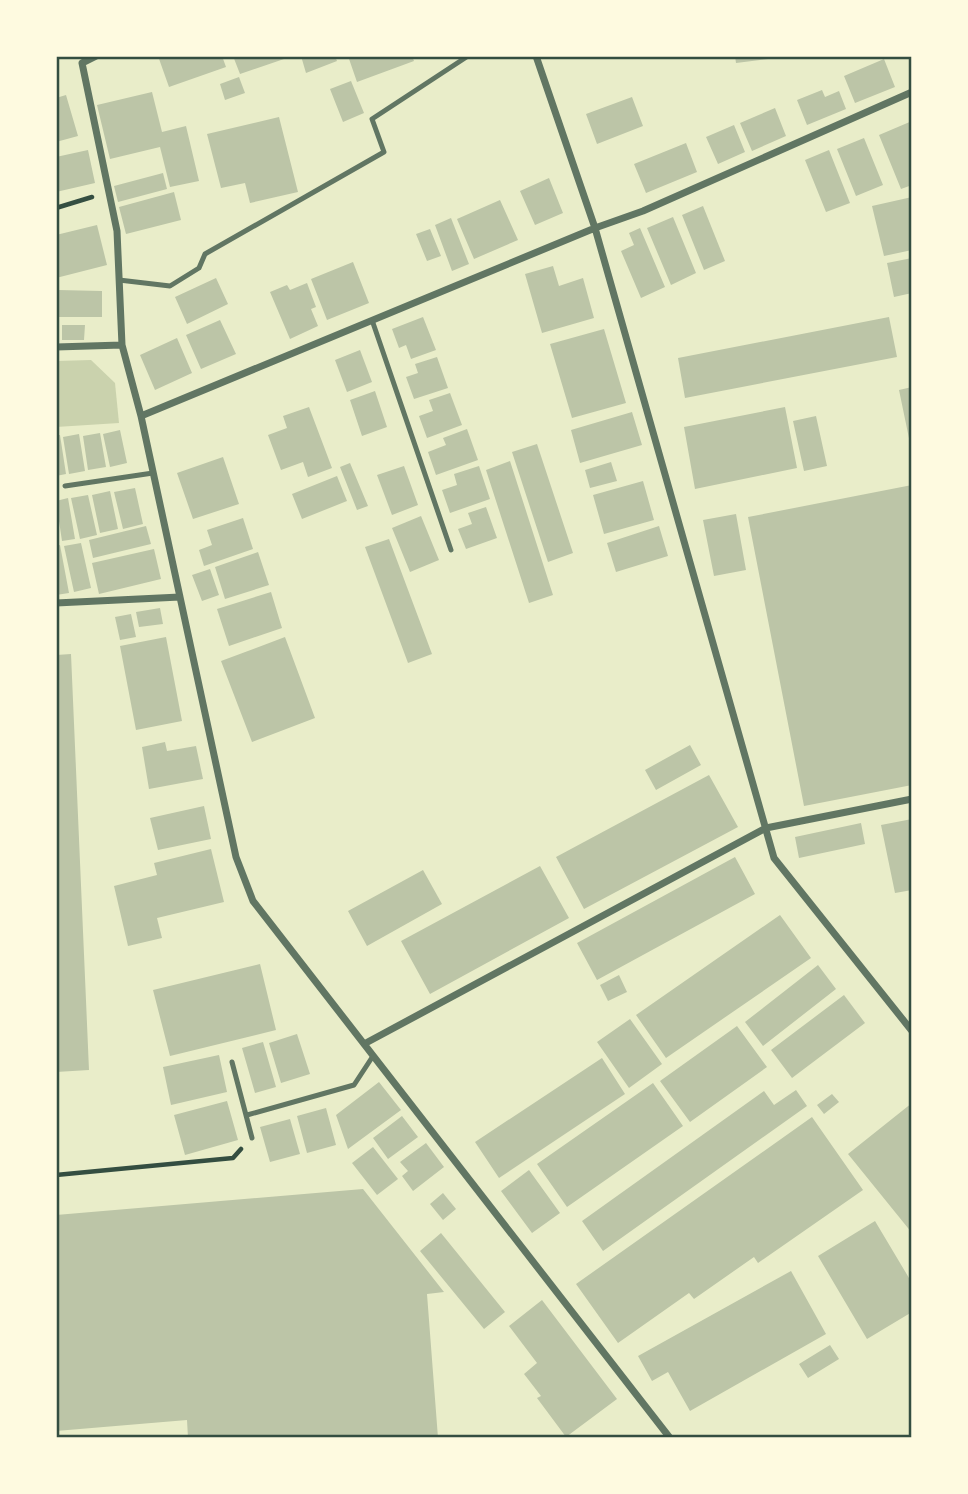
<svg xmlns="http://www.w3.org/2000/svg" width="968" height="1494" viewBox="0 0 968 1494" font-family="Signika,sans-serif">
  <rect width="100%" height="100%" fill="#e9edc9"/>
  <path fill="#cad2ad" d="M91,360L115,383L119,423L56,427V361Z"/>
  <path fill="#bcc5a7" d="M158,56H222L226,67L169,87Z
    M233,56H283L284,59L240,74Z
    M301,56H335L337,61L306,73Z
    M348,56H412L414,61L357,82Z
    M735,56H776V58L736,63Z
    M884,59L895,87L855,103L844,76Z
    M239,77L245,93L225,100L220,84Z
    M351,81L364,113L343,122L330,89Z
    M822,90L825,97L839,91L846,109L807,125L797,100Z
    M152,92L162,132L186,126L199,181L170,187L160,147L110,159L97,105Z
    M66,95L78,136L56,142V98Z
    M632,97L643,126L597,144L586,114Z
    M775,108L786,136L752,151L740,123Z
    M279,117L298,192L250,203L245,183L221,188L207,134Z
    M912,121V185L901,189L879,135Z
    M734,125L745,152L718,164L706,137Z
    M864,138L883,185L856,196L837,149Z
    M686,143L697,172L646,193L634,164Z
    M88,150L95,183L56,192V157Z
    M829,150L850,203L826,212L805,160Z
    M163,173L167,189L118,202L114,186Z
    M549,178L563,213L535,225L520,191Z
    M174,192L181,220L126,234L119,207Z
    M912,197V250L884,256L872,206Z
    M500,200L518,240L474,259L457,219Z
    M703,206L725,261L704,270L682,215Z
    M673,217L696,273L671,285L647,228Z
    M451,218L469,264L452,271L435,225Z
    M97,225L107,265L56,278V235Z
    M640,228L665,287L641,298L621,251L634,245L629,233Z
    M430,229L441,256L427,261L416,234Z
    M912,258V293L894,297L887,263Z
    M353,262L369,303L327,320L311,279Z
    M553,266L559,286L583,278L594,318L542,333L525,274Z
    M216,278L228,304L187,324L175,297Z
    M307,283L316,307L311,309L318,326L290,339L270,292L287,285L290,290Z
    M58,290L102,291V317H58Z
    M423,317L436,350L411,359L406,345L399,348L392,329Z
    M889,317L897,357L685,398L678,358Z
    M220,320L236,354L201,369L186,335Z
    M62,325H85L84,340H62Z
    M604,329L626,403L572,418L550,344Z
    M177,338L192,373L155,390L140,355Z
    M360,350L372,382L347,392L335,360Z
    M437,357L448,388L414,399L406,377L418,373L415,364Z
    M912,387V447L911,448L899,390Z
    M375,391L387,427L362,436L350,400Z
    M450,393L462,425L427,438L419,416L433,411L429,400Z
    M309,407L332,468L308,477L303,462L281,470L268,435L287,428L283,416Z
    M785,407L797,468L695,489L684,427Z
    M632,412L642,445L580,463L571,430Z
    M816,416L827,466L804,471L793,421Z
    M467,429L478,460L436,475L428,452L446,445L443,438Z
    M120,430L127,463L110,467L103,434Z
    M100,433L106,467L88,470L83,436Z
    M79,434L85,471L69,474L63,437Z
    M56,435H60L66,474L56,476Z
    M537,444L573,553L548,562L512,452Z
    M223,457L239,504L193,519L177,473Z
    M510,461L553,595L529,603L486,470Z
    M611,462L617,481L590,488L585,470Z
    M350,463L368,506L357,510L340,467Z
    M404,466L418,505L392,515L377,475Z
    M479,466L490,499L450,513L442,490L457,485L454,474Z
    M337,476L347,501L302,519L292,494Z
    M643,481L654,520L604,534L593,495Z
    M912,485V785L804,806L748,517Z
    M135,488L143,524L123,529L114,492Z
    M110,491L118,529L100,533L92,495Z
    M88,495L97,535L80,539L71,498Z
    M68,498L75,539L62,541L56,501Z
    M486,507L497,538L466,549L458,529L472,524L468,513Z
    M736,514L746,570L714,576L703,520Z
    M421,516L439,560L410,572L392,528Z
    M243,518L253,549L204,566L199,550L212,545L207,530Z
    M146,526L151,544L93,558L89,540Z
    M659,526L668,556L616,572L607,543Z
    M389,539L432,654L408,663L365,547Z
    M81,543L91,588L74,592L64,546Z
    M60,545L69,593L56,595V546Z
    M154,549L161,579L99,594L92,563Z
    M258,552L269,585L225,599L215,567Z
    M210,569L219,595L202,601L192,575Z
    M271,592L282,628L229,646L217,609Z
    M160,608L163,624L139,627L136,612Z
    M131,614L136,637L120,640L115,617Z
    M166,637L182,721L136,730L120,646Z
    M285,637L315,718L252,742L221,661Z
    M71,654L89,1070L56,1072V655Z
    M165,742L167,751L196,746L203,779L149,789L142,747Z
    M690,745L701,765L656,790L645,770Z
    M709,775L738,827L584,909L556,857Z
    M204,806L211,839L158,850L150,818Z
    M912,819V890L895,893L881,825Z
    M861,823L865,844L799,858L795,837Z
    M211,849L224,902L157,918L162,938L128,946L114,886L157,875L154,863Z
    M735,857L755,894L597,980L577,943Z
    M540,866L569,918L430,994L401,941Z
    M423,870L442,904L367,946L348,911Z
    M780,915L811,958L666,1058L636,1015Z
    M260,964L276,1030L170,1056L153,990Z
    M818,965L836,989L763,1046L745,1022Z
    M619,975L627,992L608,1001L600,985Z
    M844,995L865,1023L792,1078L771,1050Z
    M630,1019L662,1064L629,1088L597,1042Z
    M737,1026L767,1067L690,1122L660,1081Z
    M297,1034L310,1074L281,1083L269,1043Z
    M263,1042L276,1087L255,1093L242,1048Z
    M219,1055L227,1092L171,1105L163,1067Z
    M602,1058L625,1094L499,1178L475,1142Z
    M379,1082L401,1110L348,1149L336,1115Z
    M653,1083L683,1126L567,1207L537,1164Z
    M796,1090L807,1106L603,1251L582,1221L764,1091L774,1105Z
    M832,1094L839,1102L824,1114L817,1105Z
    M227,1101L238,1140L185,1155L174,1115Z
    M912,1103V1233L848,1154Z
    M326,1108L336,1145L307,1153L297,1116Z
    M402,1116L418,1137L388,1159L373,1138Z
    M812,1117L863,1190L758,1263L754,1257L694,1299L689,1293L618,1343L576,1284Z
    M290,1119L300,1154L270,1162L260,1127Z
    M426,1143L444,1167L413,1191L402,1176L408,1171L400,1162Z
    M373,1147L398,1179L377,1195L352,1163Z
    M529,1170L560,1213L532,1233L501,1191Z
    M363,1189L444,1292L427,1294L438,1438H188L187,1420L56,1431V1215Z
    M443,1193L456,1209L443,1220L430,1204Z
    M875,1221L909,1278L912,1276V1312L867,1339L818,1256Z
    M441,1233L505,1312L484,1329L420,1251Z
    M791,1271L826,1334L690,1411L668,1372L652,1381L638,1356Z
    M542,1300L617,1399L566,1437L537,1398L541,1396L524,1374L537,1363L509,1326Z
    M830,1345L839,1359L808,1378L799,1364Z"/>
  <g fill="none" stroke-linecap="round" stroke-linejoin="round">
    <path stroke="#344e41" stroke-width="4.5" d="M56,208L92,197
      M56,1175L233,1158L241,1149"/>
    <path stroke="#617663" stroke-width="5" d="M119,280L170,286L199,268L205,254L384,152L372,119L468,56
      M372,320L451,550
      M65,486L153,473
      M232,1062L252,1138
      M247,1115L354,1085L373,1056"/>
    <path stroke="#617663" stroke-width="7" d="M96,56L82,63L117,231L122,345L141,416L236,857L253,901L670,1438
      M536,56L595,228L774,858L912,1031
      M56,347L122,345
      M141,416L595,228L643,211L912,92
      M56,603L180,597
      M364,1044L766,828L912,799"/>
  </g>
  <rect width="968" height="1494" fill="none" stroke="#fefae0" stroke-width="116"/>
  <rect x="58" y="58" width="852" height="1378" fill="none" stroke="#344e41" stroke-width="2.5"/>
</svg>
